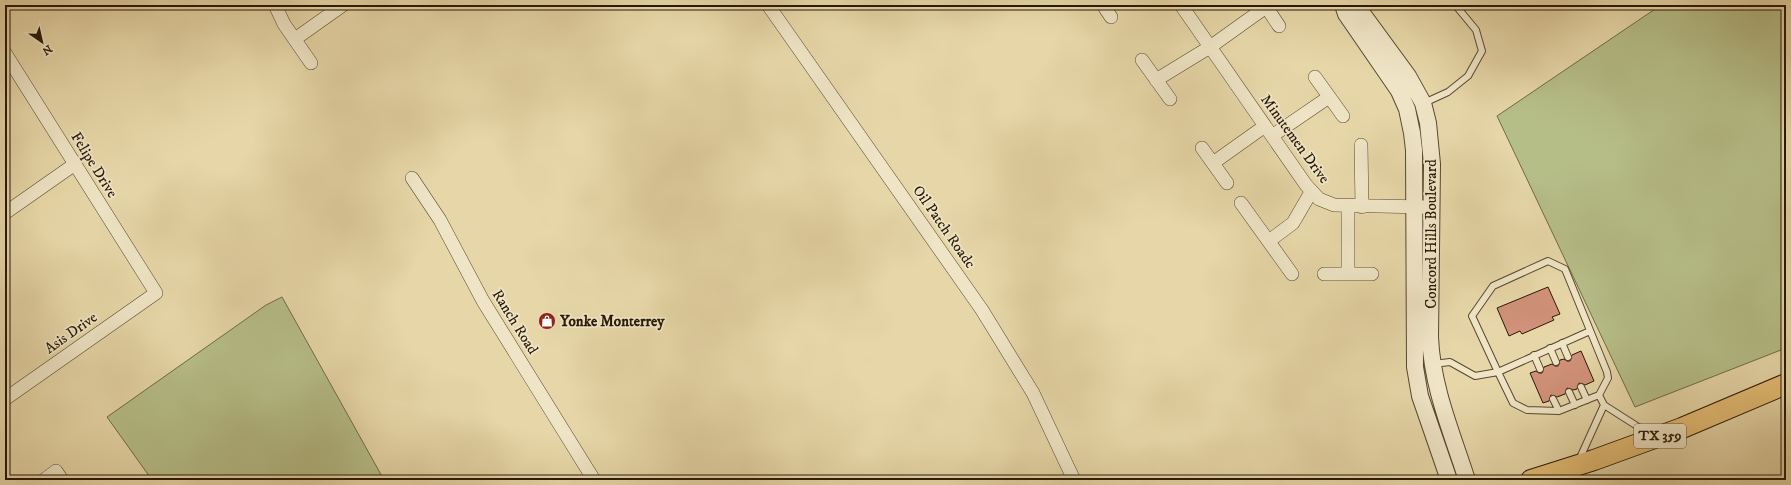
<svg xmlns="http://www.w3.org/2000/svg" width="1791" height="485" viewBox="0 0 1791 485" font-family="'IM FELL DW Pica',serif">
  <rect width="100%" height="100%" fill="#e7d7a8"/>
  <filter id="stains"><feTurbulence type="fractalNoise" baseFrequency=".005" numOctaves="4"/><feColorMatrix values="0 0 0 0 .2 0 0 0 0 .09 0 0 0 0 .02 0 0 0 .5 -.17"/></filter>
  <radialGradient id="worn" r=".72"><stop offset=".6" stop-color="#630" stop-opacity="0"/><stop offset="1" stop-color="#630" stop-opacity=".3"/></radialGradient>
  <path fill="#b6be88" stroke="#6e6b46" d="M1661,5H1786V348L1635,407L1497,116Z
    M282,297L384,480H152L107,417L266,305Z"/>
  <path fill="#d1917a" stroke="#271805" d="M1548,287L1560,314L1552,317L1554,320L1522,334L1520,331L1509,336L1497,308Z
    M1581,351L1594,381L1585,385L1579,383L1577,389L1573,390L1567,388L1565,394L1557,397L1551,395L1549,401L1543,403L1530,373L1536,371L1539,373H1542L1544,367L1552,364L1555,366H1558L1560,360L1564,359L1567,361H1570L1572,355Z"/>
  <g fill="none" stroke-linecap="round" stroke-linejoin="round">
    <g stroke="#57482e" stroke-width="8">
      <path id="service" d="M1424,103L1448,92L1468,76L1482,51L1476,30L1457,7
        M1562,343L1568,357
        M1550,348L1556,362
        M1534,355L1540,369
        M1433,364L1450,362L1475,376L1498,372L1513,403L1527,410L1559,411L1599,395L1608,378L1607,372L1565,269L1548,261L1493,286L1472,316L1498,372L1590,331
        M1581,387L1587,400
        M1569,392L1575,405
        M1599,395L1604,405L1651,435
        M1553,399L1559,411
        M1579,460L1604,405"/>
    </g>
    <g stroke="#57482e" stroke-width="14">
      <path id="minor" d="M275,5L284,24L311,63
        M768,5L982,310L1033,393L1074,480
        M1103,5L1111,17
        M1181,5L1306,185L1319,199L1334,205L1424,207
        M1265,5L1279,26
        M295,39L343,5
        M5,53L156,293L5,399
        M1142,60L1170,99
        M1315,77L1343,116
        M1156,80L1210,47L1266,7
        M1272,136L1329,97
        M1361,145L1362,207
        M1202,148L1227,183
        M1213,163L1265,126
        M412,178L440,220L483,301L594,480
        M1241,203L1292,274
        M1348,206V274
        M5,213L75,164
        M1269,241L1293,223L1311,192
        M1324,274H1372
        M44,480L56,471L62,480"/>
    </g>
    <g stroke="#57482e" stroke-width="18">
      <path id="tertiary" d="M1343,5L1346,14L1399,91L1407,109L1412,133L1414,150L1415,367L1420,396L1449,480
        M1356,5L1408,76L1423,103L1428,123L1432,164L1430,337C1432,387 1452,433 1467,480"/>
    </g>
    <g stroke="#271805" stroke-width="22">
      <path id="primary" d="M1531,480L1594,460L1682,428L1786,384"/>
    </g>
    <use href="#service" stroke="#efe5c6" stroke-width="6"/>
    <use href="#minor" stroke="#efe5c6" stroke-width="13"/>
    <use href="#tertiary" stroke="#efe5c6" stroke-width="16"/>
    <use href="#primary" stroke="#e4bc74" stroke-width="20"/>
  </g>
  <defs>
    <g id="shop-disc" transform="scale(0.9)"><circle r="9.5" fill="#8f2418" stroke="#efe5c6"/><path d="M-5-2.5h2.3a2.7 3.5 0 0 1 5.4 0H5L5.5 6h-11ZM-1.5-2.5h3a1.5 2.3 0 0 0-3 0Z" fill="#fff"/></g>
  </defs>
  <g fill-rule="evenodd">
    <use href="#shop-disc" x="547" y="321"/>
  </g>
  <g text-anchor="middle" dominant-baseline="central" stroke-width="3.5" stroke-linejoin="round" paint-order="stroke">
    <rect fill="#efe5c6" stroke="#63563f" stroke-width="1" x="1634" y="424" width="52" height="24" rx="3"/>
    <g font-size="14" font-weight="bold" fill="#271805">
      <text x="1660" y="436">TX 359</text>
    </g>
    <g font-size="15" fill="#271805" stroke="#efe5c6">
      <text transform="translate(1295 139) rotate(54)">Minutemen Drive</text>
      <text transform="translate(94 165) rotate(58)">Felipe Drive</text>
      <text transform="translate(944 227) rotate(55)">Oil Patch Roadc</text>
      <text transform="translate(1431 234) rotate(-90)">Concord Hills Boulevard</text>
      <text transform="translate(515 322) rotate(58)">Ranch Road</text>
      <text transform="translate(71 333) rotate(-35)">Asis Drive</text>
    </g>
    <g font-size="15" font-weight="bold" fill="#271805" stroke="#efe5c6" text-anchor="start">
      <text x="560" y="321">Yonke Monterrey</text>
    </g>
  </g>
  <rect width="1791" height="485" fill="none" stroke="#e7d7a8" stroke-width="20"/>
  <rect x="6" y="6" width="1779" height="473" fill="none" stroke="#271805" stroke-width="2"/>
  <rect x="10" y="10" width="1771" height="465" fill="none" stroke="#271805"/>
  <g transform="translate(42 42) rotate(146)" stroke="#efe5c6" stroke-width="3" paint-order="stroke">
  <path d="M0-3L7 15L0 10L-7 15Z" fill="#271805"/>
  <text y="-6" font-size="11" font-weight="bold" text-anchor="middle" fill="#271805">N</text>
  </g>
  <rect width="100%" height="100%" filter="url(#stains)"/>
  <rect width="100%" height="100%" fill="url(#worn)"/>
</svg>
